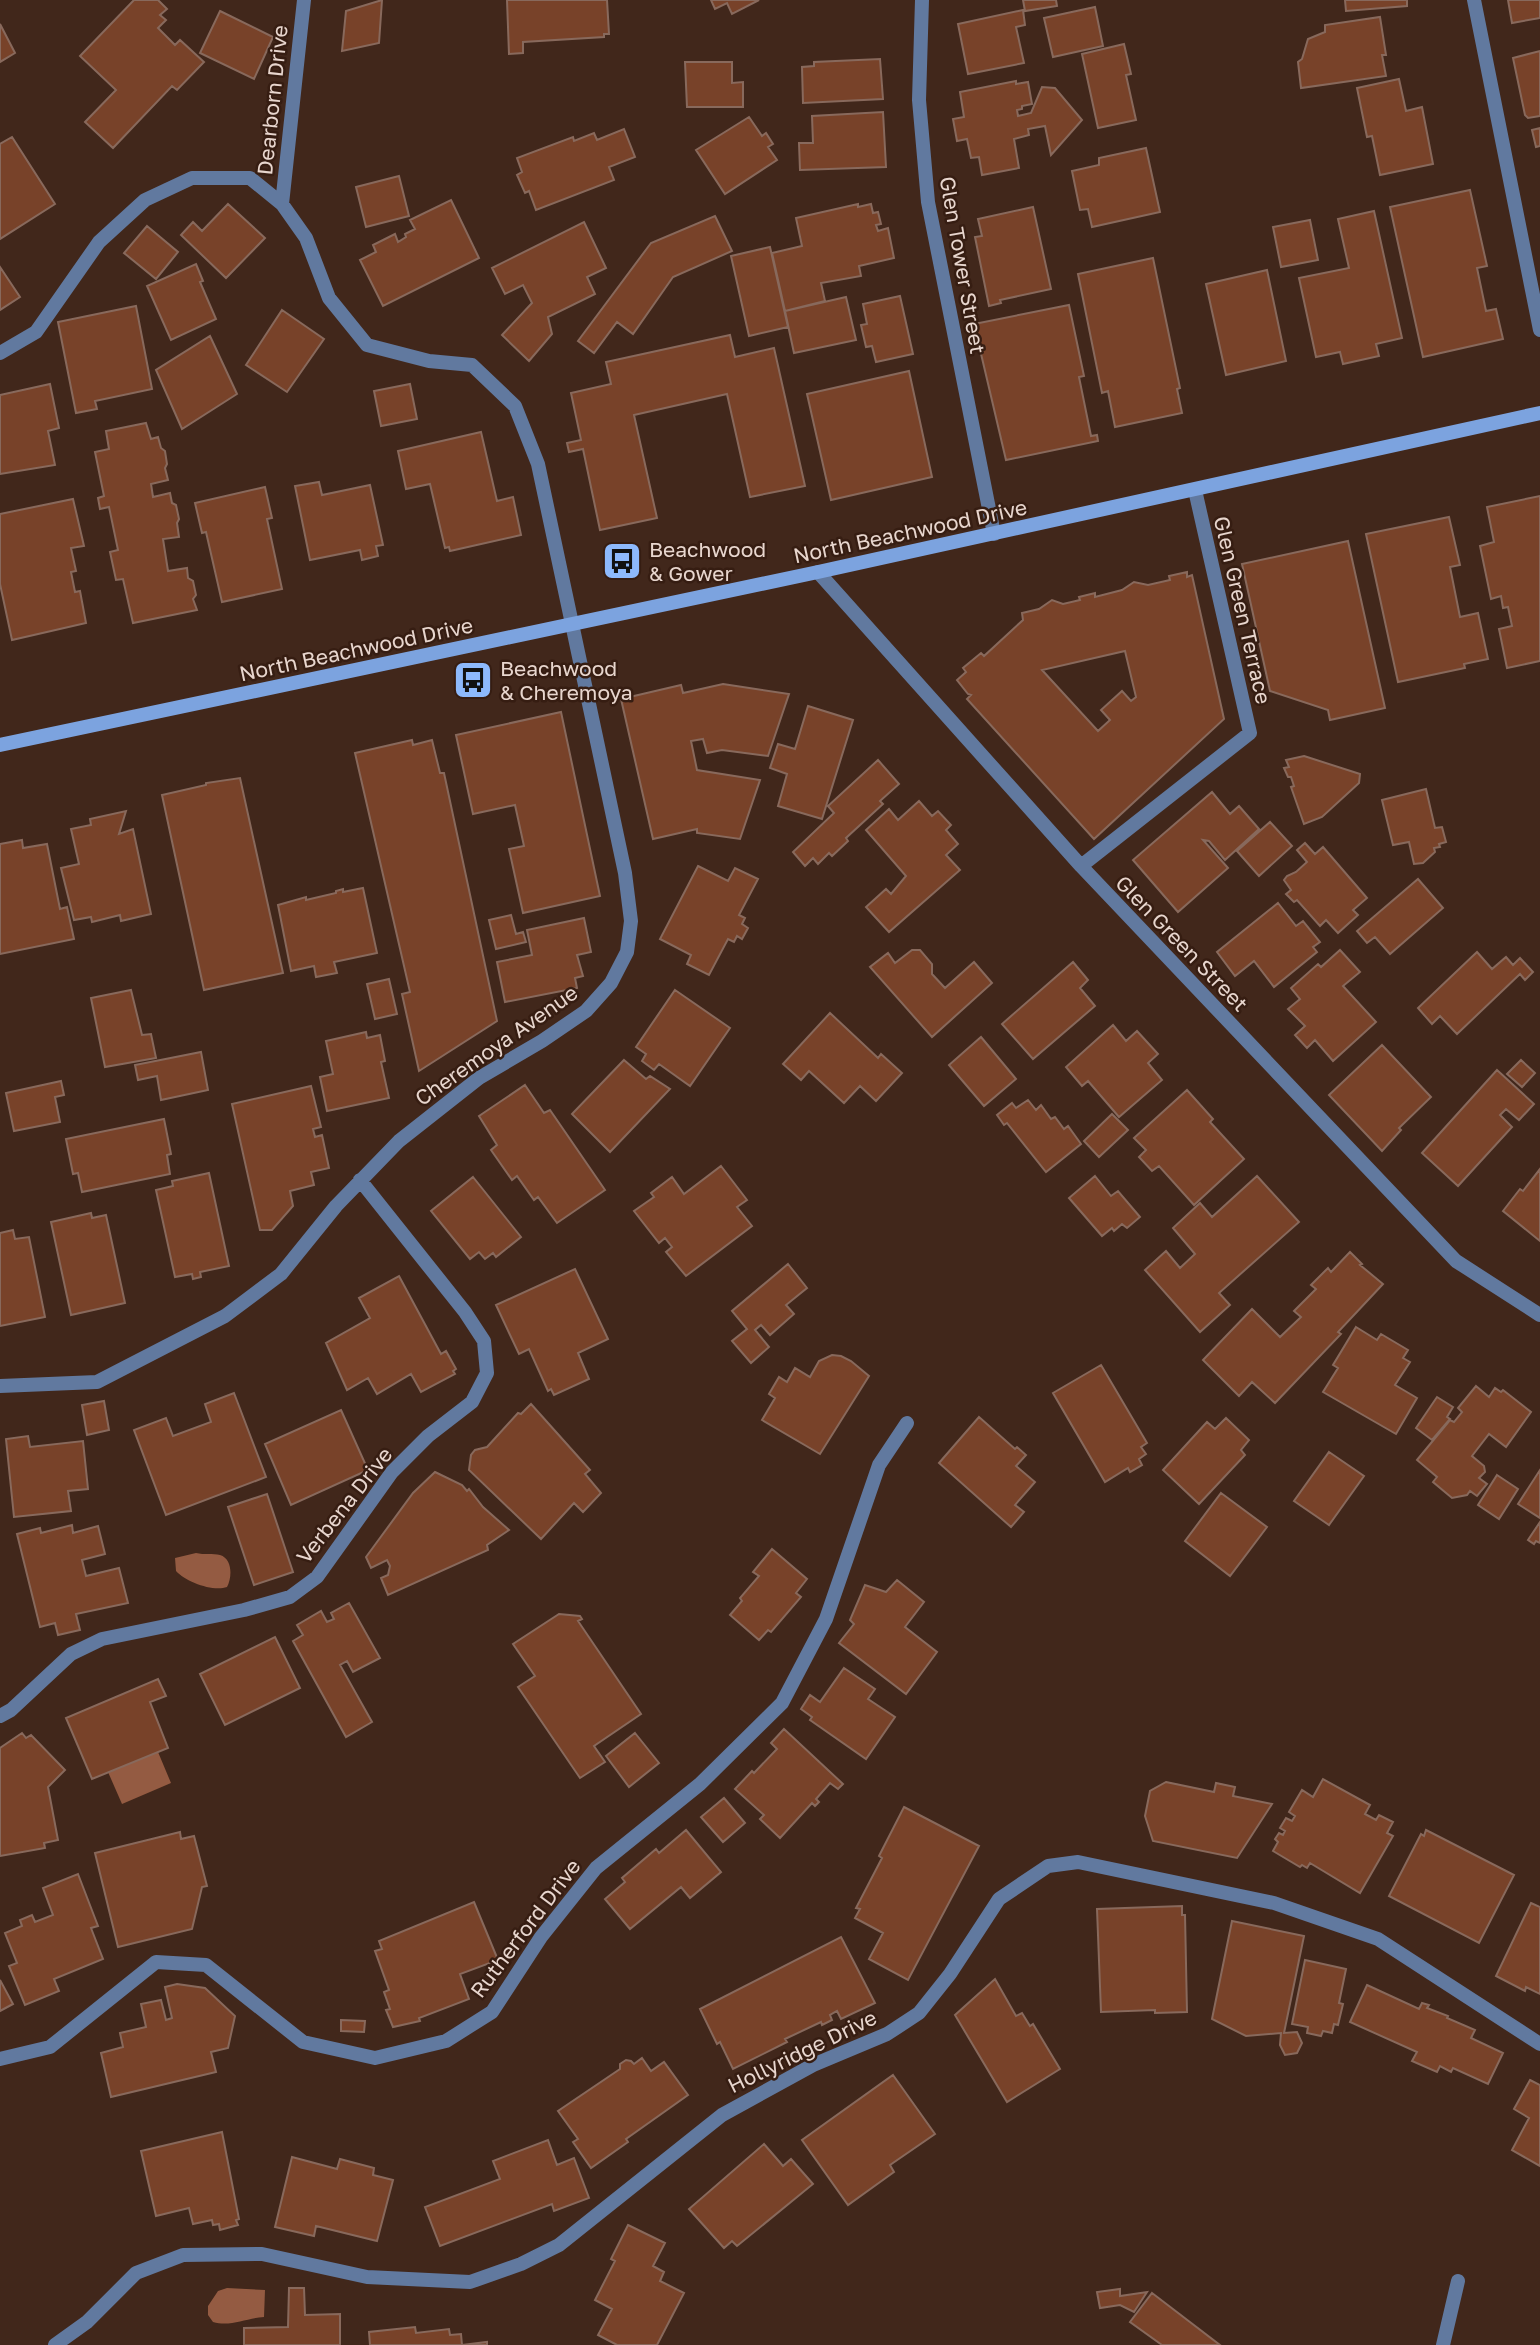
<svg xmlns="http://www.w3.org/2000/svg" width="1540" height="2345" viewBox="0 0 1540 2345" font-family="'Golos Text',sans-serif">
  <rect width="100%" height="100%" fill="#41271b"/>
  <path fill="#945b42" d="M196,1553C204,1555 213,1553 220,1555C233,1559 232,1578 227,1587C213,1592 186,1582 176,1571L175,1558Z
    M158,1752L171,1783L122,1804L108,1772Z
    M227,2288L265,2290L264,2317C246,2318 231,2327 213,2322L208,2315V2306L218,2291Z"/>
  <path fill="#784229" stroke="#88695c" stroke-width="2" fill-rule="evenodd" d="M134,0H158L167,9L160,15L166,20L158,28L175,45L180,40L204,62L177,90L172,86L113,148L85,122L116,90L80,56Z
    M382,0L379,43L342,51L346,11Z
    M507,0H607L609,34H604V37L523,42V53L509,54Z
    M711,0H759L732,14L727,3L715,9Z
    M1023,0H1056L1057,6L1025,11Z
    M1345,0H1407V6L1346,11Z
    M1508,0H1540V18L1512,23Z
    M1095,7L1103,46L1053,57L1044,18Z
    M1023,10L1025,25L1016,27L1024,63L968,74L958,24Z
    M220,11L273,37L254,79L200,53Z
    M1380,17L1386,55H1382L1386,76L1301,88L1298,62L1302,59L1308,39L1325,32V25Z
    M0,24L15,53L0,62Z
    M1124,44L1131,74L1126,75L1136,120L1098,128L1082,54Z
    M1540,51V116L1528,118L1525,115L1513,58Z
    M880,59L883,99L803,103L802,67L814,66V62Z
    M685,62H732V83L743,82V107H687Z
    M1399,79L1406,111L1422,107L1433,164L1380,175L1372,136L1367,137L1357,88Z
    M1016,81V84L1028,82L1032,104L1022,106V109L1017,110L1018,116L1031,113L1042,87L1055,88L1082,120L1051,155L1045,126L1028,129L1029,135L1014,139L1019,168L982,175L979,157L971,158L967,139L957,141L953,119L964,117L960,92Z
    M883,112L886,167L800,170L799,143H813L812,116Z
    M749,117L762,136L766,133L773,144L768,147L777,160L725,194L696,150Z
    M1540,128V146L1536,147L1532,130Z
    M624,129L635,157L609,167L614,180L536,210L529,191L525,193L517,175L522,172L517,158L573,137L574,141L594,133L597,140Z
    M12,137L55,204L0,239V144Z
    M1146,148L1160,212L1092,227L1088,209L1080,210L1072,171L1099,165V158Z
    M399,176L409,216L366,227L356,187Z
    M1470,190L1487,266L1477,268L1486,311L1496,309L1503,339L1423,357L1390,207Z
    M451,200L479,258L383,306L360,260L376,252L373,245L395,234L398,242L406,237L405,234L415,229L410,220Z
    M228,204L265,238L226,278L181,235L193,222L202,231Z
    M858,204V207L871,204L873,213L878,212L881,224L876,225L878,231L888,228L894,258L859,266L861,276L821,283L825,301L785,311L772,253L802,246L796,218Z
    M1033,207L1051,289L1000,300L1001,303L989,306L975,237L982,236L978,219Z
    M1374,211L1402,338L1376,344L1379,356L1343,364L1340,352L1316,357L1299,278L1349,268L1338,219Z
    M715,216L732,251L673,277L633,334L617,322L594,353L578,341L651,243Z
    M1310,220L1318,260L1281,267L1273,227Z
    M584,222L606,268L587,277L595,294L548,317L552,334L529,361L502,335L532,303L523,285L505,294L492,268Z
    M147,226L178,252L156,279L124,253Z
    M770,247L788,327L749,336L731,256Z
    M1153,258L1180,388L1177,389L1182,413L1115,427L1108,391L1102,393L1078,274Z
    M196,264L203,281L200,282L216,319L171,340L147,286Z
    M0,267L20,297L0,310Z
    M1267,270L1286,361L1226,375L1206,284Z
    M900,296L913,354L876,362L872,346L866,347L861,325L867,324L863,304Z
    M846,297L856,340L794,353L785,311Z
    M1069,305L1084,376L1079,377L1091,436L1097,435L1098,441L1006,460L974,324Z
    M136,306L152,389L95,401L97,409L76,413L58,322Z
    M282,310L324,339L287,392L246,365Z
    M730,335L735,357L774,348L805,486L750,497L727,394L634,415L657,518L600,530L583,449L569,452L567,443L581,440L571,393L611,384L606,362Z
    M210,336L237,394L182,429L156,370Z
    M909,371L932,477L831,500L807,394Z
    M50,384L59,428L48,431L55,465L0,474V395Z
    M410,384L417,419L381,426L374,391Z
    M146,423L151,439L158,437L161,448L165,451L167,464L165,468L168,480L151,484L153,497L170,493L172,503L176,505L179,519L177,523L179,537L163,539L168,571L187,568L188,578L193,581L196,595L193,599L197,610L133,623L123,579L116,580L110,552L118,550L109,507L100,509L98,498L104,496L95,452L109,449L106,431Z
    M481,432L497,501L513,497L521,535L450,551L449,547L445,548L430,484L406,489L398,451Z
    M319,482L322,495L370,485L383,545L376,546L378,556L362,560L360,550L310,560L295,486Z
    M265,487L272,518L267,519L282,589L222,602L206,532L202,533L195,503Z
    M1540,496V661L1507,668L1499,629L1512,626L1508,607L1503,608L1501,596L1491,599L1480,546L1494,542L1487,507Z
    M73,499L84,546L71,548L76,571L71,572L75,592L80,591L86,623L12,640L0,584V514Z
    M1449,517L1460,565L1450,567L1460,617L1478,613L1488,659L1464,664L1465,668L1398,682L1366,534Z
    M1348,541L1385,708L1330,720L1328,710L1270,691L1242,564Z
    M1187,572V577L1192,575L1224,719L1094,839L967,699L971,695L968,694L957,680L966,672L963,668L981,653L984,656L1023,620L1022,613L1039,609L1052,600L1063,604L1080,600L1079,597L1095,593V597L1122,590L1134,582L1148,585L1170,580L1169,576ZM1125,651L1136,697L1131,701L1122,691L1101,710L1110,720L1098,731L1042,670Z
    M723,684L789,694L768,756L722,750L707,753L703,739L691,741L697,770L760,780L740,839L697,833V829L653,839L621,699L681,685L683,693Z
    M808,706L853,720L822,819L778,806L787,774L770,768L778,744L795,749Z
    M561,712L600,896L523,913L509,849L524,846L515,805L473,814L456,735Z
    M412,740L413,745L432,740L440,773H444L497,1021L419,1071L402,994L410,992L355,753Z
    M1304,756L1360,774L1359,783L1322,817L1304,824L1291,787L1294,786L1291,777H1288L1284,768L1289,767L1286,760Z
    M878,760L899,784L880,801L883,804L846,838L848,841L832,856L829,853L818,864L813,858L805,866L793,852L834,813L828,806Z
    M240,778L283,973L204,990L162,795L206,785V783Z
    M1426,789L1435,828L1442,827L1446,842L1439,844L1440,847L1434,848L1435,852L1423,863L1414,864L1409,842L1393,845L1382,800Z
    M1212,792L1230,814L1239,806L1259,829L1225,860L1209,841L1203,840L1228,868L1178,912L1133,860Z
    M919,801L932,816L938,811L951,825L946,830L958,844L946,855L960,870L889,932L866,907L886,889L891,894L906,876L866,830L889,809L898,820Z
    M126,811L119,834L133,829L151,914L121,921L120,915L92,922L91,917L74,920L61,868L79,864L71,829L91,825L90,819Z
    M1270,822L1292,846L1259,876L1237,851Z
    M22,840L23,848L47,844L60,909L67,907L74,939L0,954V844Z
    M1305,843L1315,854L1323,847L1367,898L1353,910L1358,915L1338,933L1326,920L1320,926L1297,900L1294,902L1286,894L1291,890L1284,880L1287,876L1296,872L1307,862L1297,850Z
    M698,866L728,881L735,868L758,879L739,915L745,918L742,924L748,928L742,939L737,936L734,942L728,939L709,975L687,964L691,955L660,939Z
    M1418,879L1443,908L1390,954L1375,937L1367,943L1357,931Z
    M363,888L377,953L334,962L337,973L316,977L314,966L291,971L278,905L306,897V900L336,893V891L343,889V892Z
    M1278,903L1296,926L1303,921L1320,942L1313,947L1317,952L1274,987L1254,961L1235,976L1217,952Z
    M511,915L516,934L523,932L526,942L496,949L489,920Z
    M584,918L591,952L577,955L583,976L575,978L577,988L505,1002L497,962L532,955L527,930Z
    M912,950H920L932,964V974L945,988L974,962L992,983L932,1037L870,967L888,953L895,963Z
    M1340,950L1360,972L1343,986L1376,1022L1333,1061L1315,1040L1307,1048L1295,1035L1305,1026L1288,1009L1300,999L1291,988L1318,964L1321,967Z
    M1477,952L1492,969L1506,957L1513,965L1520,958L1533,972L1525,980L1520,974L1457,1034L1440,1016L1432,1024L1418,1008Z
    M1073,962L1088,980L1080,988L1095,1006L1033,1059L1002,1024Z
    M389,979L397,1014L375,1019L367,984Z
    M131,990L142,1035L151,1034L156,1058L105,1067L91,998Z
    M675,990L730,1028L690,1086L659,1064L654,1070L642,1061L646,1054L636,1047Z
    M830,1013L878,1058L881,1054L902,1073L876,1101L860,1086L844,1103L809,1071L801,1080L783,1064Z
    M1113,1025L1126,1041L1137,1031L1158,1054L1148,1063L1162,1080L1119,1117L1088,1081L1082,1086L1066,1067Z
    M366,1032L367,1038L380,1035L385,1061L381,1062L389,1098L327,1111L320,1077L333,1074L326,1041Z
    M981,1037L1016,1079L984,1106L949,1065Z
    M1382,1045L1431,1097L1399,1128L1401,1130L1382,1151L1329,1095Z
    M201,1052L208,1090L161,1100L157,1076L138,1080L135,1065Z
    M624,1060L646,1079L650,1076L670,1089L610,1152L572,1114Z
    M1521,1060L1535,1073L1522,1087L1507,1074Z
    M1497,1070L1534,1104L1519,1120L1506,1109L1500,1115L1512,1127L1458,1186L1422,1153Z
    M61,1081L64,1095L55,1097L60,1122L14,1131L6,1093Z
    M525,1085L544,1113L550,1110L605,1190L557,1223L538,1197L534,1200L517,1176L512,1180L491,1150L497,1145L479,1116Z
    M311,1086L321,1127L313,1129L315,1137L322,1135L329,1168L311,1172L314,1185L290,1191L293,1206L272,1230H260L232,1104Z
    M1187,1090L1213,1119L1210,1122L1244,1159L1194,1205L1159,1166L1152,1171L1139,1157L1146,1150L1134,1138Z
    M1028,1100L1036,1110L1041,1105L1051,1119L1055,1117L1064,1129L1068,1126L1081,1144L1046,1172L1007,1123L1004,1125L997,1115L1012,1103L1016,1108Z
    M1112,1114L1128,1130L1099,1157L1084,1141Z
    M164,1119L171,1154L167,1155L170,1174L82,1192L78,1173L73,1174L66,1139Z
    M721,1166L747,1200L737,1207L752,1226L686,1276L666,1252L672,1247L665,1238L659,1243L634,1211L654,1197L651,1193L672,1177L684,1194Z
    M1540,1169V1241L1503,1211L1520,1189L1523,1191Z
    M209,1173L229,1266L200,1272L201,1277L193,1279L192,1274L175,1277L156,1190L173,1186L172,1181Z
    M1095,1176L1111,1196L1118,1191L1140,1217L1127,1228L1122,1224L1114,1231L1112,1228L1102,1236L1069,1198Z
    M1257,1176L1299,1222L1219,1293L1230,1305L1200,1332L1145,1270L1166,1251L1180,1268L1195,1254L1173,1228L1200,1203L1212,1217Z
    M473,1177L521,1237L496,1257L493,1253L485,1259L479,1252L470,1259L431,1211Z
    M91,1213L92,1218L106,1215L125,1303L71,1315L51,1222Z
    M13,1230L15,1239L29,1237L45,1317L0,1326V1233Z
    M1350,1252L1362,1264L1360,1265L1383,1284L1338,1332L1341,1334L1275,1403L1252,1382L1239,1396L1203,1360L1252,1309L1280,1337L1301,1317L1294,1311L1316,1289L1311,1285L1328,1268L1331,1272Z
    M788,1264L807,1288L786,1305L794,1314L770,1335L761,1325L755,1330L769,1347L751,1363L732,1341L747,1329L732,1311Z
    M575,1269L608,1339L578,1353L589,1379L554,1395L551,1389L548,1391L529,1349L519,1354L496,1305Z
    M399,1276L441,1354L446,1351L456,1369L453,1371L455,1374L421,1392L411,1374L377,1394L368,1378L347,1390L326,1343L370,1318L359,1298Z
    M1356,1327L1377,1340L1381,1334L1408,1350L1403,1358L1410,1362L1395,1385L1417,1398L1396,1434L1323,1392L1338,1368L1333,1365Z
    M832,1355L841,1356L851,1361L869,1376L820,1454L762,1420L775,1398L769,1394L779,1377L787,1382L795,1368L810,1377L819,1361Z
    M1101,1365L1147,1443L1141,1447L1146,1454L1139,1459L1142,1465L1130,1472L1128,1468L1105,1482L1053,1393Z
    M1476,1386L1489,1397L1495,1388L1501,1392L1503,1390L1531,1412L1506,1447L1489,1434L1472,1456L1484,1466L1485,1472L1479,1478L1487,1484L1477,1496L1470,1491L1467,1495L1452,1498L1433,1482L1437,1477L1417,1460L1450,1420L1454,1422L1462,1412L1458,1408Z
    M234,1393L266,1477L166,1515L134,1430L166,1418L173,1436L211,1422L205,1404Z
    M1437,1397L1453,1407L1447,1417L1450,1419L1432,1440L1416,1428Z
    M104,1401L109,1430L87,1435L82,1405Z
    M531,1404L590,1470L585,1474L601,1493L583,1512L574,1503L541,1539L469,1470L471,1455L475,1450L487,1447L518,1413L521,1414Z
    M341,1410L368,1470L291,1505L265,1444Z
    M979,1417L1015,1449L1017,1447L1026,1455L1016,1466L1035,1482L1015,1505L1024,1512L1011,1527L939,1463Z
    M1226,1418L1249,1440L1241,1450L1245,1455L1199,1504L1163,1470L1207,1422L1215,1429Z
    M28,1436L30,1447L83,1441L88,1489L68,1491L71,1511L14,1517L6,1439Z
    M1329,1452L1364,1476L1329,1525L1294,1501Z
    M1540,1470V1518L1518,1504Z
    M435,1472L462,1485L467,1491L469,1489L483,1507L509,1530L487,1545L488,1550L388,1595L381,1578L388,1575L390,1566L387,1560L371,1568L366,1557L413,1493Z
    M1497,1475L1518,1489L1499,1519L1478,1505Z
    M1221,1493L1267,1527L1230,1576L1185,1541Z
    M267,1494L293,1572L254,1585L228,1507Z
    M1540,1522V1543L1536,1541L1534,1544L1528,1540Z
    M72,1525L73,1533L98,1526L105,1554L82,1560L86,1576L119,1568L128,1603L76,1614L80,1630L58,1635L55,1623L40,1627L17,1534L40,1528L41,1533Z
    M772,1549L807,1579L796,1593L801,1597L771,1632L768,1630L759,1640L730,1615L742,1601L740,1598L759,1576L753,1572Z
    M897,1580L924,1602L905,1627L937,1652L906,1694L839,1643L854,1624L850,1620L865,1585L886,1592Z
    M349,1603L380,1658L353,1672L347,1661L340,1665L372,1722L346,1737L293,1641L303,1635L297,1625L321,1611L327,1622L334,1619L331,1613Z
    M559,1614L580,1616L582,1619L578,1621L641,1714L594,1746L605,1762L580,1778L518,1687L535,1676L513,1644Z
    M275,1637L300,1688L225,1725L200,1674Z
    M844,1668L875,1689L868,1699L895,1717L866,1759L810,1720L812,1717L801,1709L810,1695L820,1702Z
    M158,1679L166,1696L150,1702L168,1748L92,1779L66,1718Z
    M784,1729L843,1784L838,1789L830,1783L816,1799L819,1802L815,1806L812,1803L780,1838L760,1819L764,1815L735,1789L752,1771L754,1773L777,1749L771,1743Z
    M22,1733L26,1738L31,1735L65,1770L48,1787L58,1840L44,1843L45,1848L0,1856V1748Z
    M635,1733L659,1763L629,1787L606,1756Z
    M1323,1779L1370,1805L1365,1814L1376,1820L1379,1815L1393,1822L1387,1833L1393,1836L1360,1893L1310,1863L1307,1868L1302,1865L1300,1867L1273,1851L1278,1842L1275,1839L1279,1833L1283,1835L1285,1831L1280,1828L1286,1818L1292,1821L1295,1816L1289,1812L1302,1790L1313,1797Z
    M1166,1782L1214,1792L1216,1783L1235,1787L1233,1796L1272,1804L1237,1858L1153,1841L1145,1816L1150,1791Z
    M724,1798L745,1823L723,1842L701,1817Z
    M904,1807L979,1846L908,1980L869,1959L883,1933L855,1918L860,1909L856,1908L882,1858L879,1856Z
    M686,1830L721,1872L690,1898L681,1887L630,1929L605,1899L625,1882L622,1878L656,1849L659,1853Z
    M1426,1830L1514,1875L1479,1943L1389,1896L1421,1834L1424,1836Z
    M180,1832L181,1839L194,1836L207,1886L202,1887L192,1929L118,1947L95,1853Z
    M78,1874L98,1926L91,1928L103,1959L54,1979L59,1991L25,2005L9,1966L17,1963L5,1933L22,1926L20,1920L32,1915L35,1922L53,1915L43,1888Z
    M474,1902L498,1960L460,1974L469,1999L419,2018L420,2021L393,2027L386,2010L390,2009L384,1992L389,1990L375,1951L382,1949L379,1941Z
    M1531,1903L1540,1907V1994L1526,1987L1525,1991L1496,1976Z
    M1182,1906V1915H1185L1187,2012L1155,2013V2010L1101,2012L1097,1909Z
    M1232,1921L1304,1936L1284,2033L1297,2032L1302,2043L1297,2053L1285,2055L1280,2045L1281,2033L1246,2036L1212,2019Z
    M841,1937L875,2003L841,2019L837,2011L830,2015L832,2020L822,2025L821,2022L785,2039L787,2042L733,2069L720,2042L717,2044L700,2009Z
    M1305,1960L1346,1969L1339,2003L1343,2004L1338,2025L1334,2024L1332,2033L1323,2031L1321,2036L1307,2033L1308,2027L1292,2024Z
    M995,1979L1016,2016L1022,2013L1030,2026L1033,2024L1060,2069L1007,2102L955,2015Z
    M0,1980L13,2004L0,2011Z
    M177,1984L205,1988L235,2016L228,2048L211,2052L216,2072L111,2097L101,2053L123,2047L120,2033L146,2027L141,2004L161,2000L166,2020L172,2018L165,1987Z
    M1367,1985L1419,2009L1422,2003L1429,2005L1427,2008L1448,2016L1447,2018L1475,2030L1471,2038L1503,2053L1488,2084L1453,2068L1451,2072L1440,2066L1437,2072L1412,2061L1417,2052L1350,2022Z
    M341,2020L365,2021L364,2032L341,2031Z
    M642,2058L651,2071L664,2062L688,2095L626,2139L628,2142L591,2168L573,2142L578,2139L558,2111L620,2069V2064L626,2060L631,2061L634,2064Z
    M893,2075L935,2134L890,2165L894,2172L848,2205L802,2140Z
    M1530,2080L1540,2085V2166L1512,2150L1529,2118L1514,2109Z
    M222,2132L239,2219L236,2220L238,2225L220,2230L219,2224L213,2225L212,2220L193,2224L189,2208L156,2216L141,2151Z
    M548,2140L557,2165L574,2158L589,2198L554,2211L552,2204L440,2246L425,2207L500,2179L493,2161Z
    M764,2144L783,2166L791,2159L813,2184L737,2246L732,2241L724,2248L689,2209Z
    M292,2157L337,2169L340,2159L374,2168L373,2175L393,2180L377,2241L316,2226L314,2236L275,2227Z
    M628,2225L665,2243L653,2266L664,2272L660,2281L684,2293L657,2345H617L598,2335L612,2309L595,2300L615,2261L611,2259Z
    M289,2288H304L305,2315L340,2314V2345H244V2328L288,2327Z
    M1120,2289V2296L1147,2292L1134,2312L1120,2305L1100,2308L1097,2292Z
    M1152,2293L1220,2345H1162L1130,2322Z
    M415,2327L416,2333L449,2329L450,2335L461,2334L462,2345L487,2342V2345H370L369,2332Z"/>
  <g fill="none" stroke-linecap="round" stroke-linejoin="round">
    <path stroke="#61799f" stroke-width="14" d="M922,0L919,100L928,202L994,534
      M1474,0L1540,330
      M282,204L304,0
      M0,353L36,332L99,242L145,200L192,178H250L282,204L306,238L329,298L367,345L429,361L472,365L515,406L538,464L625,873L631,921L627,952L611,983L586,1011L542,1041L479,1078L399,1141L336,1206L281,1274L225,1316L97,1382L0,1386
      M818,572L1081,866L1456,1261L1540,1315
      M1081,866L1250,733L1195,490
      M0,1716L11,1710L71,1654L102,1639L244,1610L290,1597L317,1577L392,1472L428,1436L472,1402L487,1373L484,1341L465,1312L360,1180
      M0,2059L50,2047L156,1962L206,1965L303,2042L375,2058L446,2041L492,2012L541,1937L596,1868L700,1784L782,1703L826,1619L879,1465L907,1423
      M55,2345L87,2322L136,2273L183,2255L262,2254L367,2277L470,2282L521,2264L559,2245L722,2115L813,2065L887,2034L919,2013L950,1974L999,1899L1048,1866L1078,1862L1274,1903L1378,1939L1540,2044
      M1443,2345L1458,2281"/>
    <path stroke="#7ca3df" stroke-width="14" d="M0,745L818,572L1540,413"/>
  </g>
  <defs>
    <g id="bus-square" transform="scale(2.0125)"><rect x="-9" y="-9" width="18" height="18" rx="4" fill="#8db9fc" stroke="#361d12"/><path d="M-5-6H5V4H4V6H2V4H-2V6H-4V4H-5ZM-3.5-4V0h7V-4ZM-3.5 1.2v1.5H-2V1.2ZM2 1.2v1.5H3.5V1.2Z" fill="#111"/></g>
  </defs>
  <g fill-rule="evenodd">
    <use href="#bus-square" x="622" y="561"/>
    <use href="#bus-square" x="473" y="680"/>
  </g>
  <g text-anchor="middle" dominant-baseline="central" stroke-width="5" stroke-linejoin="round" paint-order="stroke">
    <g font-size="21" fill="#e8d6ce" stroke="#361d12">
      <text transform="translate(272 100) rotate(-84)">Dearborn Drive</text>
      <text transform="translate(963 265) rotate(80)">Glen Tower Street</text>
      <text transform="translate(910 531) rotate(-12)">North Beachwood Drive</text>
      <text transform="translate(1243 610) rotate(77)">Glen Green Terrace</text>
      <text transform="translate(356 649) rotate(-12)">North Beachwood Drive</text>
      <text transform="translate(1182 943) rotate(46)">Glen Green Street</text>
      <text transform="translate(496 1045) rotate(-35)">Cheremoya Avenue</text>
      <text transform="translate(344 1505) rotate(-52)">Verbena Drive</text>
      <text transform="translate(525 1928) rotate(-53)">Rutherford Drive</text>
      <text transform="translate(802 2051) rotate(-26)">Hollyridge Drive</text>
    </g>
    <g font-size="21" fill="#e8d6ce" stroke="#361d12" text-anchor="start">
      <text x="649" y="549">Beachwood<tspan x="649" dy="24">&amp; Gower</tspan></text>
      <text x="500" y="668">Beachwood<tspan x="500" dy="24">&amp; Cheremoya</tspan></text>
    </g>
  </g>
</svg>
